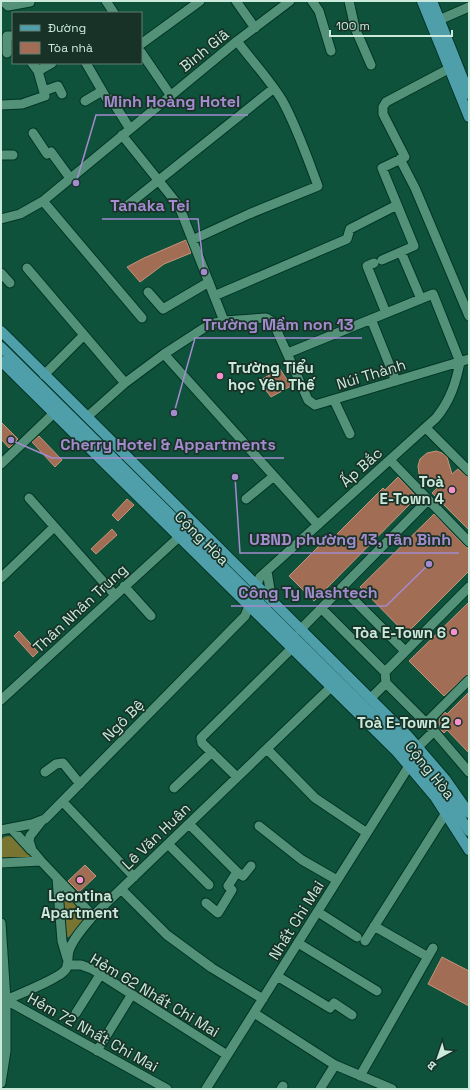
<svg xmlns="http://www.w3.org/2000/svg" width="470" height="1090" viewBox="0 0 470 1090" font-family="'Space Grotesk',sans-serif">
  <rect width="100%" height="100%" fill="#0e523c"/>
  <path fill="#787431" d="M8,836L17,838L33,858L1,860V840L4,837Z
    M66,892C86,914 92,914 69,937H66L63,896V893Z"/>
  <path fill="#a16d55" stroke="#c99379" d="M186,240L191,253L164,264L140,282L127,267L144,258Z
    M280,369L291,386L271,397L259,381Z
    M1,422L18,439L9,448L1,439Z
    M39,436L62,460L55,467L32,442Z
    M436,451L442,453L447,457L452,474L458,469L465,475L469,477V530L432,493L439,486L425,481L419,474L418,466L420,459L427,453Z
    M398,477L417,497L314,601L289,576L330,535L333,538L383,488L385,490Z
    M127,499L134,505L118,521L112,515Z
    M434,514L465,546L469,549V571L406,634L360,587Z
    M112,529L117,535L96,554L91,549Z
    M469,602V673L444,696L409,661Z
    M19,631L38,652L33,657L14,636Z
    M469,692V753L447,730L444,733L441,730L439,722L440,718L445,712L447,714Z
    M85,865L96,876L79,892L68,881Z
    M442,957L469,971V1006L428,984Z"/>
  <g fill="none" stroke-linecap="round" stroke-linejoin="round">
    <g stroke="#013525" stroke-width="11">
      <path id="minor" d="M1,1H3L8,6L30,2V1
        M106,1L114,13
        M236,1L255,28
        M312,1L319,11L331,51
        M349,1L355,28L371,65
        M439,20L469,7
        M141,44L200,1
        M141,52L171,96
        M7,53V36H13
        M86,63L108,101L111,99L130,129
        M38,71L52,63
        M44,91L58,86L62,94
        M85,101L102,91
        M1,105L22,104L45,96L38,71L32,63
        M33,133L47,154L51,152L70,178
        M122,135L179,206L224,321
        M1,155H13
        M400,159L415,188L469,316
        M43,201L142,318
        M124,208L274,88
        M1,219L20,214L43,201L237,41L290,1
        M192,240L249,214L318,186C307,157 297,127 282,100C269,79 252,61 237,41
        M401,252L421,299
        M382,260L414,246L382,168L405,157L383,114V107L386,102L456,65
        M374,263L367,266L386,313
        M27,268L125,383
        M1,273L10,283
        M148,292L163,309L209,282
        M214,296L347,239L350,229L397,205
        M371,319L396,381
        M288,353L433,294L460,362
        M164,354L318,525
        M44,375L84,335
        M334,400L350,434
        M87,417L125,383L164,354L204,328L215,323L224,321L266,318L273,322L308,400L315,405L469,359
        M426,428L469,471
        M390,460L469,542
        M1,464L54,413
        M29,498L115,595
        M246,499L274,476
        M267,571L272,602
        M1,578L54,527
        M124,586L151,616
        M256,587L260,577L436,418C450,401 456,383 460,362
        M342,588L405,651
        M322,609L385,672L386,683L434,731L469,772
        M300,630L428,500
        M385,672L469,587
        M370,699L386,683
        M1,700L179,537
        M426,723L469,680
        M418,747L434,731
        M267,749L315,798L367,833
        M45,772L56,764L63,763L80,784
        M237,777L202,743L201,738L292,648
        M174,788L212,752
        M63,802L134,877
        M41,822L30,836L29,841L32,850L41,861L93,916
        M189,824L237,872L228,886L232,890L218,913L206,903
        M259,826L302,860L337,880
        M11,828L31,850
        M1,830L32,824L45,819L245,616L249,606
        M168,844L209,885
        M1,863L41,861
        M237,872L243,876L251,866
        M57,878L62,941L67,958
        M121,889L167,935L212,968L263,999
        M318,912L357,937
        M1,923L6,1000V1051L1,1083
        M374,926L428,957
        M365,941L446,813
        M298,943L377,991
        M67,965H81L92,969L227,1055
        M277,976L330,1008L334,1003L352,1015
        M6,1000C17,995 61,978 66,969C69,964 67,957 69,951C73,938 85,926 93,916L331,687
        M6,1000L167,1089
        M76,1013L100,975
        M254,1013L335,1065L392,1089
        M97,1051L132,994
        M360,1076L433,948
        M206,1089L409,766
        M281,1089L283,1086
        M320,1089L335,1065"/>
    </g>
    <g stroke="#013525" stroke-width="12">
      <path id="major" d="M422,1L469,117
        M432,1L469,94
        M1,331L408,736L445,779L469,813
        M1,347L401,743C426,770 449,800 469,831
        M1,361L397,752L435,797L469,850"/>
    </g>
    <use href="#minor" stroke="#539178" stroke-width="9"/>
    <use href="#major" stroke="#4f9fab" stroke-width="10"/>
  </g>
  <g fill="#f890cb" stroke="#183228" stroke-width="1.5">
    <circle cx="220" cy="376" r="4"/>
    <circle cx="452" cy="490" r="4"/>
    <circle cx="454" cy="632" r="4"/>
    <circle cx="458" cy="722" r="4"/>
    <circle cx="80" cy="880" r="4"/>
  </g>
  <g text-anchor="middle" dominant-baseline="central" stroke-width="3.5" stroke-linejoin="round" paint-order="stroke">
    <g font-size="15" fill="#cbeadc" stroke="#183228">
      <text transform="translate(204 50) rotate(-39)">Bình Giã</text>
      <text transform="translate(371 374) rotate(-17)">Núi Thành</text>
      <text transform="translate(361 467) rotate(-42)">Ấp Bắc</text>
      <text transform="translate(202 538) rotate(45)">Cộng Hòa</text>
      <text transform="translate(80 608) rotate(-43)">Thân Nhân Trung</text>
      <text transform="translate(123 720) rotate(-45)">Ngô Bệ</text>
      <text transform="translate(430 770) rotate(51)">Cộng Hòa</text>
      <text transform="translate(156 836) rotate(-44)">Lê Văn Huân</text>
      <text transform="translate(296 920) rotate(-58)">Nhất Chi Mai</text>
      <text transform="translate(155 995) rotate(31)">Hẻm 62 Nhất Chi Mai</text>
      <text transform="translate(93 1032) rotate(29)">Hẻm 72 Nhất Chi Mai</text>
    </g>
    <g font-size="15" font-weight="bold" fill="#cbeadc" stroke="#183228" text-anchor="end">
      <text x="228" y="367" text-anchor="start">Trường Tiểu<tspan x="228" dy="17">học Yên Thế</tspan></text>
      <text x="444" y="481">Toà<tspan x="444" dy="17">E-Town 4</tspan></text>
      <text x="446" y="632">Tòa E-Town 6</text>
      <text x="450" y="722">Toà E-Town 2</text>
      <text x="80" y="895" text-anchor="middle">Leontina<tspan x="80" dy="17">Apartment</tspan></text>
    </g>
  </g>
  <path fill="none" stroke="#a38bce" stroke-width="1.5" d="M76 183L96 115H248M204 272L198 219H102M174 413L195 338H362M11 440L52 458H284M235 477L240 553H459M429 564L386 606H231"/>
  <g fill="#a38bce" stroke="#183228" stroke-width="1.5">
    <circle cx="76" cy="183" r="4"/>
    <circle cx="204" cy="272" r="4"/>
    <circle cx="174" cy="413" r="4"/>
    <circle cx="11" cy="440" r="4"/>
    <circle cx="235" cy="477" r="4"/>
    <circle cx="429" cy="564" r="4"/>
  </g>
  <g font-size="16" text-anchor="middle" font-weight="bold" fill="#a38bce" stroke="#183228" stroke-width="3.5" stroke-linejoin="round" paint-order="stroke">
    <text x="172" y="107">Minh Hoàng Hotel</text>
    <text x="150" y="211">Tanaka Tei</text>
    <text x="278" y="330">Trường Mầm non 13</text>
    <text x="168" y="450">Cherry Hotel &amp; Appartments</text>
    <text x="350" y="545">UBND phường 13, Tân Bình</text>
    <text x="308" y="598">Công Ty Nashtech</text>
  </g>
  <rect width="470" height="1090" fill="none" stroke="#cbeadc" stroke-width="4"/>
  <rect x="12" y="12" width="130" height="52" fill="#183228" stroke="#607c70"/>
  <rect x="20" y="25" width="20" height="6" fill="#4f9fab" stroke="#607c70"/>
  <text x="48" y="32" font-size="12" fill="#cbeadc">Đường</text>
  <rect x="20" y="42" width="20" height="12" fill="#a16d55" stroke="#607c70"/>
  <text x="48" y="52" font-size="12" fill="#cbeadc">Tòa nhà</text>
  <g transform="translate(438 1058) rotate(220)" stroke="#183228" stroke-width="3" paint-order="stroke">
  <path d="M0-3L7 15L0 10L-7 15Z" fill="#cbeadc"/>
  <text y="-6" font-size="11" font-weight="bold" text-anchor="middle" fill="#cbeadc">B</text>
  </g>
  <path d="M330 30v6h122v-6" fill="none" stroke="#cbeadc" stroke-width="2"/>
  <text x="336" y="30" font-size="12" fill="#cbeadc" stroke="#183228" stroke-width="3" paint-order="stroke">100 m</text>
</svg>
